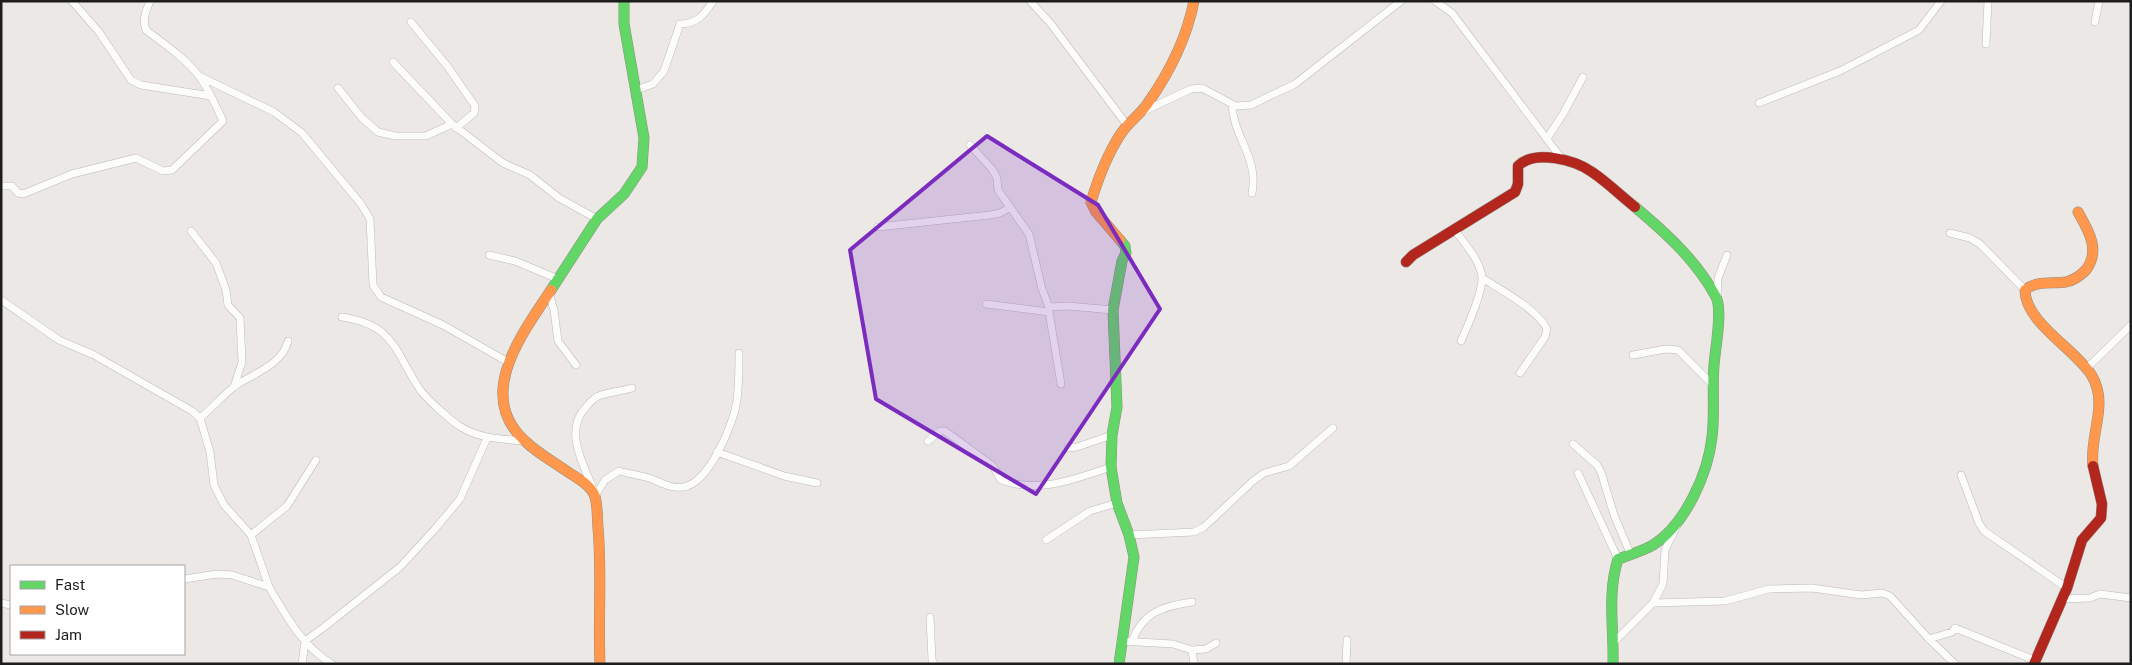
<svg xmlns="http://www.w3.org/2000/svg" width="2132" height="665" viewBox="0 0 2132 665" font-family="'Public Sans',sans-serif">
  <rect width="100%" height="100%" fill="#ebe8e6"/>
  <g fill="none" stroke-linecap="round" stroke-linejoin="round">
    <g stroke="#bdbbbb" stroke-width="8">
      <path id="street" d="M72,1L99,32L131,80L141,85L211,96
        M1030,1L1051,24L1127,125
        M1435,1L1452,13L1562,159
        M411,22L448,67L475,106L474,113L456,128
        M2095,22L2099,1
        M1986,44L1988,1
        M393,62L452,124L503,163L530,175L559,198L597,219
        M199,76L274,112L302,133L361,204L370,219L373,285L381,297L443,325L508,362
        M338,88L362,118L378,132L395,136H426L452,124
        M636,90L653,84L664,71L680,24C697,24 704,15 713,1
        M1759,103L1840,71L1919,30L1941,1
        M1232,104C1233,137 1259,157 1252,193
        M1144,111L1191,89L1202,88L1236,106L1251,105L1295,84L1401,1
        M1548,137L1563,114L1583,77
        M970,145L992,169L997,178L998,190L1029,234L1042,289L1049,307
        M1,186H12L18,193L23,194L72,174L136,158L163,171L172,170L223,121C216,106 209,90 199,76C185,58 164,44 146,30C142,19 146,11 150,1
        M878,227L990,215L1000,213L1009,208
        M1454,229C1464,243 1480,260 1482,277C1483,291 1467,328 1461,341
        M191,231L216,263L226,290L228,305L240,318L242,362L234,387
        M1950,233L1970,238L1980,244L2025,290
        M489,255L515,261L558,279
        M1482,278C1501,290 1537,309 1547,329L1545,337L1520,373
        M549,293L554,310L558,341L576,365
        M1717,299L1718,278L1727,255
        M1,300L59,340L94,355L192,411L200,418L210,452L214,485L224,505L251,535L269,587
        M986,304L1049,312
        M342,317C396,325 394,352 421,391C427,399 452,422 461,427C480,439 503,439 524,441
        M1633,355L1666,349L1678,350L1712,384
        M2086,369L2131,325
        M1061,384L1049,312V307L1068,306L1113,310
        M200,418C212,408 223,395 235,386C254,373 282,365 288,341
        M928,441L940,431H945L993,466L1001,480C1040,494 1074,479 1111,467
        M1573,444L1597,465L1601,472L1614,515L1630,553
        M1068,448L1077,447L1112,435
        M717,452L784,476L817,483
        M1578,473L1618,559
        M1961,475L1979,523L1984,531L2067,588
        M594,491C584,465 563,431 586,407C590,402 595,397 601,395C611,392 622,391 632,388
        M595,496L605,480L619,471C629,474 640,475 649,478C660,482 671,489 683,487C709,484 734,423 737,400C739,384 739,368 739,353
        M251,535L287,506L316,460
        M1129,535L1194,532L1204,527L1253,481L1264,473L1289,466L1333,428
        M1046,540L1090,511L1117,503
        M184,579L217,574L232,575L269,587C286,616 302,646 332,664
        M2063,599L2090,598L2100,594L2131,598
        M1,603L11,605
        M1653,603L1725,601L1769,589L1812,588L1861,595L1882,593L1890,596L1929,639L1955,664
        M930,617L932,660L934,664
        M1929,639L1952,632L1955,628L2034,660
        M1121,641L1173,644L1192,650L1206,649L1216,643
        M1132,642C1142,612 1164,606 1192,602
        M1614,642L1653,603L1663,584L1665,550L1677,526
        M1192,650L1194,664
        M302,664L305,641L323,628L400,567L435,529L460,499L487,438
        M1346,664L1347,640"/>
    </g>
    <g stroke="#928e80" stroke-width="11">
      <path id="fast" d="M551,290L597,219L624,194L642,167L644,138L624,24V1
        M1119,664L1134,557L1129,535L1117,503L1111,467L1112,435L1117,407L1113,310L1122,261L1126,253L1125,246L1120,240
        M1613,664C1614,628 1607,594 1618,559C1629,555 1643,551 1653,545C1685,525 1708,474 1712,437C1715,414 1712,389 1714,365C1715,350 1723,310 1716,297C1697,261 1666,233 1635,207"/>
    </g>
    <g stroke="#928e80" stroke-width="11">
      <path id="slow" d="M2078,212C2088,230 2101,250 2086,270C2080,276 2075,280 2066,282C2051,284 2037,280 2025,290C2025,323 2077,350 2092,376C2109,405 2089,435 2093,466
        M1120,240L1096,212L1091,202C1098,179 1107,155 1120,135C1128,122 1140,115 1148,103C1169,73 1187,37 1194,1
        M551,290C523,333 474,395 525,441C536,452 552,461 565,470C575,477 592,485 595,497C598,507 597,518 598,528C602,573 598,619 600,664"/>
    </g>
    <g stroke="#928e80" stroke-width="11">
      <path id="jam" d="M1406,262L1413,255L1515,192L1518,184V166C1535,149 1575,160 1592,172C1607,182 1621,196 1635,207
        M2034,664L2067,588L2082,540L2101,518L2102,504L2093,466"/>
    </g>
    <use href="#street" stroke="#fcfcfb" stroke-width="7"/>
    <use href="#fast" stroke="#63d668" stroke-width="10"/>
    <use href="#slow" stroke="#ff974d" stroke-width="10"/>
    <use href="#jam" stroke="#b3261e" stroke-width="10"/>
  </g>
  <path fill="#7b2cbf" fill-opacity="0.2" stroke="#7b2cbf" stroke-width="4" stroke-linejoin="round" d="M987,136L1098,205L1160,309L1036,494L876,399L850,250Z"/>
  <rect width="2132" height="665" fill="none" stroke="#1d1d1d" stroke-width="5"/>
  <rect x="10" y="565" width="175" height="90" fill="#ffffff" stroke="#a5a5a5"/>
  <rect x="20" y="581" width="25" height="8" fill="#63d668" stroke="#a5a5a5"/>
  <text x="55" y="590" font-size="15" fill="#1d1d1d">Fast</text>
  <rect x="20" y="606" width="25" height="8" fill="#ff974d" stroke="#a5a5a5"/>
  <text x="55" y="615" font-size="15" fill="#1d1d1d">Slow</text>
  <rect x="20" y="631" width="25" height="8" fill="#b3261e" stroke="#a5a5a5"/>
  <text x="55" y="640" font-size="15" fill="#1d1d1d">Jam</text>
</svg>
